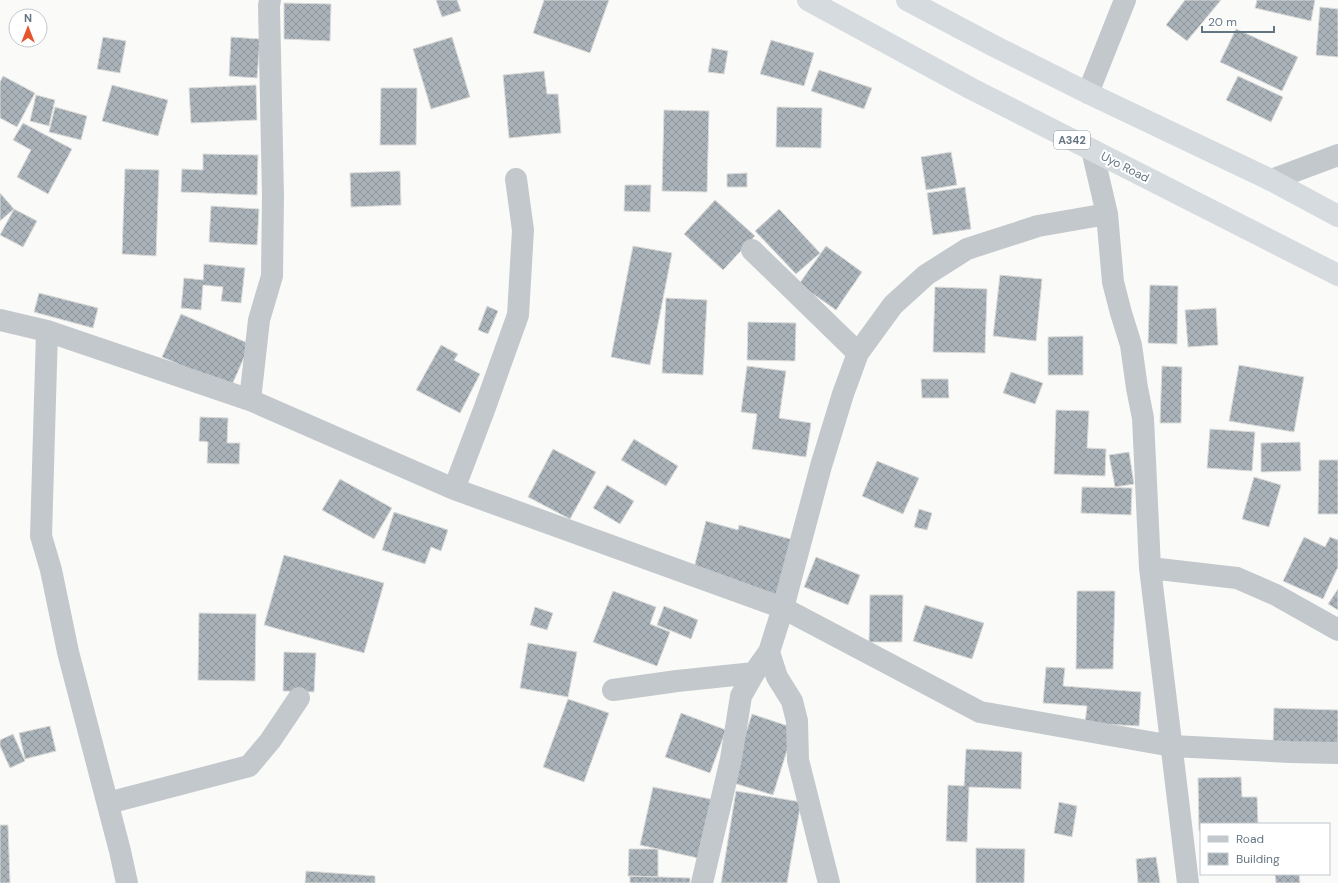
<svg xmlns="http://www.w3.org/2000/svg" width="1338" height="883" viewBox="0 0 1338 883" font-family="'DM Sans',sans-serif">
  <defs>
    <pattern id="building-cross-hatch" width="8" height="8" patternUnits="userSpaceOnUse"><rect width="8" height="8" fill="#aab3b9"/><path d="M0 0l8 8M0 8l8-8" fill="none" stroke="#8e969c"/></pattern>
  </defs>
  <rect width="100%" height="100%" fill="#fafaf8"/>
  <path fill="url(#building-cross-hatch)" stroke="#dcdcda" d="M436,0H457L461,11L442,17Z
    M544,0H609L590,53L533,33Z
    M1185,0H1221L1187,41L1166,25Z
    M1257,0H1315L1311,21L1255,8Z
    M284,3L331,4L330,41L284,39Z
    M1320,7L1338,9V57L1316,55Z
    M1236,29L1298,57L1282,91L1220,62Z
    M103,37L126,41L120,73L97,69Z
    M231,37L260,39L257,78L229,76Z
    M452,37L470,97L431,109L413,49Z
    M771,40L814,53L804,86L760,74Z
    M712,48L728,51L724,74L708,72Z
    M819,70L872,88L864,109L811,91Z
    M544,71L547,94H558L561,133L509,138L503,75Z
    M3,76L35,93L17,127L0,118V82Z
    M1238,76L1283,97L1271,122L1226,100Z
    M112,85L168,100L158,136L102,121Z
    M256,85L257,120L191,123L189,88Z
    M381,88H417L416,145H380Z
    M36,95L55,100L49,126L30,121Z
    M55,107L87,116L81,140L49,132Z
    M777,107L822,108L821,148L776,147Z
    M664,110L709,111L707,192L662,191Z
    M23,123L72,149L48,194L17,177L31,150L13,140Z
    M951,152L957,185L926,190L921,157Z
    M203,154L258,155L257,195L181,192L182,169L203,170Z
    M125,169L159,170L156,256L122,254Z
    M400,171L401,205L351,207L350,173Z
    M747,173V187H727V174Z
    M625,185H651L650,212L624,211Z
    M965,187L971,229L933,235L927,193Z
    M0,193L14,209L0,221Z
    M715,200L755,236L723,270L684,234Z
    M211,206L259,209L257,245L209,242Z
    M14,209L37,221L23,247L0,235Z
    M779,209L820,253L796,274L755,231Z
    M633,246L672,253L650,365L611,357Z
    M826,246L862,272L836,310L799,284Z
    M204,264L245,268L241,303L221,301L223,287L203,285L201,310L181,308L184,278L203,280Z
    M1000,275L1042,279L1036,341L993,336Z
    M1150,285L1178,286L1177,344L1148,343Z
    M935,287L987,289L985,353L933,352Z
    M39,293L98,308L93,328L34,312Z
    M666,298L707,300L703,375L662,373Z
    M487,306L498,311L488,334L478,330Z
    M1216,308L1218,345L1188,347L1185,310Z
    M181,314L250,344L231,387L162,357Z
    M748,322L796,323L795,361L747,360Z
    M1083,336V375H1048V337Z
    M441,345L458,354L454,360L480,374L460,413L416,390Z
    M1239,365L1304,377L1294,432L1229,421Z
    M747,366L786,371L779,418L811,423L806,457L752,449L757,414L741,412Z
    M1162,366L1182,367L1181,423H1160Z
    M1011,372L1043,383L1035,404L1003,393Z
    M921,379H948L949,398H922Z
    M1056,410L1089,411L1087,448L1106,449L1105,476L1054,474Z
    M200,417L228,418L227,443H240L239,464L207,463L208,442L199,441Z
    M1210,429L1255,432L1252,471L1207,468Z
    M634,439L678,466L666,486L621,460Z
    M1300,442L1301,471L1261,472V443Z
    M553,449L596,472L570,519L528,497Z
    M1129,452L1134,484L1115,487L1109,455Z
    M1319,460H1338V514H1318Z
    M877,461L919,478L903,514L862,496Z
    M1254,477L1281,485L1269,527L1242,519Z
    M340,479L392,508L374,539L322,510Z
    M607,485L634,501L620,524L593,508Z
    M1082,487L1132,488L1131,515L1081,513Z
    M919,509L932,513L927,530L914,527Z
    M394,512L448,530L441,551L431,547L425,564L382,550Z
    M706,521L738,530L739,525L794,540L779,597L694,568Z
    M1304,537L1325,547L1330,537L1338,540V567L1323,599L1283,581Z
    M284,555L384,583L364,653L264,625Z
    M816,557L860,575L848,605L804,587Z
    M1338,589V610L1328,604Z
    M613,591L656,607L650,624L670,632L657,666L593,642Z
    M1077,591H1115L1113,669H1076Z
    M870,595H903L902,642H869Z
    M925,605L984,623L972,659L913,641Z
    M664,606L698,620L691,639L657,625Z
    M535,607L553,613L547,630L530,625Z
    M199,613L256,614L255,681L198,680Z
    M528,643L577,652L568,697L520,688Z
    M284,652L316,653L314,692L283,691Z
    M1046,667L1065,668L1063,686L1141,692L1139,726L1085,723L1087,706L1043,703Z
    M568,699L609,713L584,782L543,767Z
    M1274,708L1338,710V747L1273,745Z
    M681,713L726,730L710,773L665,757Z
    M752,714L794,728L773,795L730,782Z
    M50,726L56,751L25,759L19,733Z
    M13,734L25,761L10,768L0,746V740Z
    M966,749L1022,752L1021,789L969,787L967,842L946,841L948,785L964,786Z
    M1241,777L1242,797H1257L1258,824H1201V831H1199L1198,778Z
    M653,787L715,800L702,859L640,845Z
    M736,791L801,802L787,883H721Z
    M1059,802L1077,806L1072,837L1054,833Z
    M0,825H8L10,883H0Z
    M976,848L1025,849L1024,883H976Z
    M629,849H658V877L628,876Z
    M1156,857L1160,883H1138L1136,859Z
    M306,871L375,876V883H305Z
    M1275,874H1299L1300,883H1276Z
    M630,876L690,878V883H630Z"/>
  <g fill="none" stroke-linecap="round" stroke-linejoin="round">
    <path stroke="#c3c8cc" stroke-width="22" d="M1088,93L1125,0
      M1092,150L1107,214L1113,282L1121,313L1131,345L1137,388L1143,418L1150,568L1188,883
      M1271,180L1338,155
      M752,250L858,353
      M0,320L47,331L250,400L454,489L783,608L980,712L1172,746L1290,752L1338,753
      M47,331L41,536L51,570L68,652L120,851L127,883
      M250,400L259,320L272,276L273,196L269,6L270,0
      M454,489L484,410L518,315L523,230L516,179
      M1150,568L1237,578L1276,595L1338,630
      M769,652L777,677L792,701L797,721L798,760L829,883
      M613,690L677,681L754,673
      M108,803L249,766L270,741L299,698
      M702,883L731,759L741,696L754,673L769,652L783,608L821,466L843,394L858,353L893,305L926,275L967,249L1038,226L1107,214"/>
    <path stroke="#d6dbdf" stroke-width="22" d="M808,0L970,88L1338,275
      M907,0L994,46L1088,93L1271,180L1338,216"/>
  </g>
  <g text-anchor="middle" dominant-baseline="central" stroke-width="4" stroke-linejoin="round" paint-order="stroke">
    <rect fill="#fff" stroke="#939fa8" stroke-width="1" x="1054" y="131" width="36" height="18" rx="3"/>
    <g font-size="11" font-weight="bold" fill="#657683">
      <text x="1072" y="140">A342</text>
    </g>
    <g font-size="12" fill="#657683" stroke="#fff">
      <text transform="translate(1125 167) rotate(27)">Uyo Road</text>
    </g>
  </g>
  <rect x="1200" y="823" width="130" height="52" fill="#ffffff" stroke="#c1c8cd"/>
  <rect x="1208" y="836" width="20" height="6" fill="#c3c8cc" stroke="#c1c8cd"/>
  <text x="1236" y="843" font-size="12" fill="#657683">Road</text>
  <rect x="1208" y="853" width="20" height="12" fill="url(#building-cross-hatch)" stroke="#c1c8cd"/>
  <text x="1236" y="863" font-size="12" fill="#657683">Building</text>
  <g transform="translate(28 28)"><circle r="19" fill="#ffffff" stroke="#c1c8cd"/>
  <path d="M0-3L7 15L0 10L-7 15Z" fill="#e4572e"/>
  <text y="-6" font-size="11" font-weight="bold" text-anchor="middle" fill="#657683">N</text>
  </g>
  <path d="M1202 26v6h72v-6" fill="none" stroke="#657683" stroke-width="2"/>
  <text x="1208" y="26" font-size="12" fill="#657683" stroke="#ffffff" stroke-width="3" paint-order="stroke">20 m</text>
</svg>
